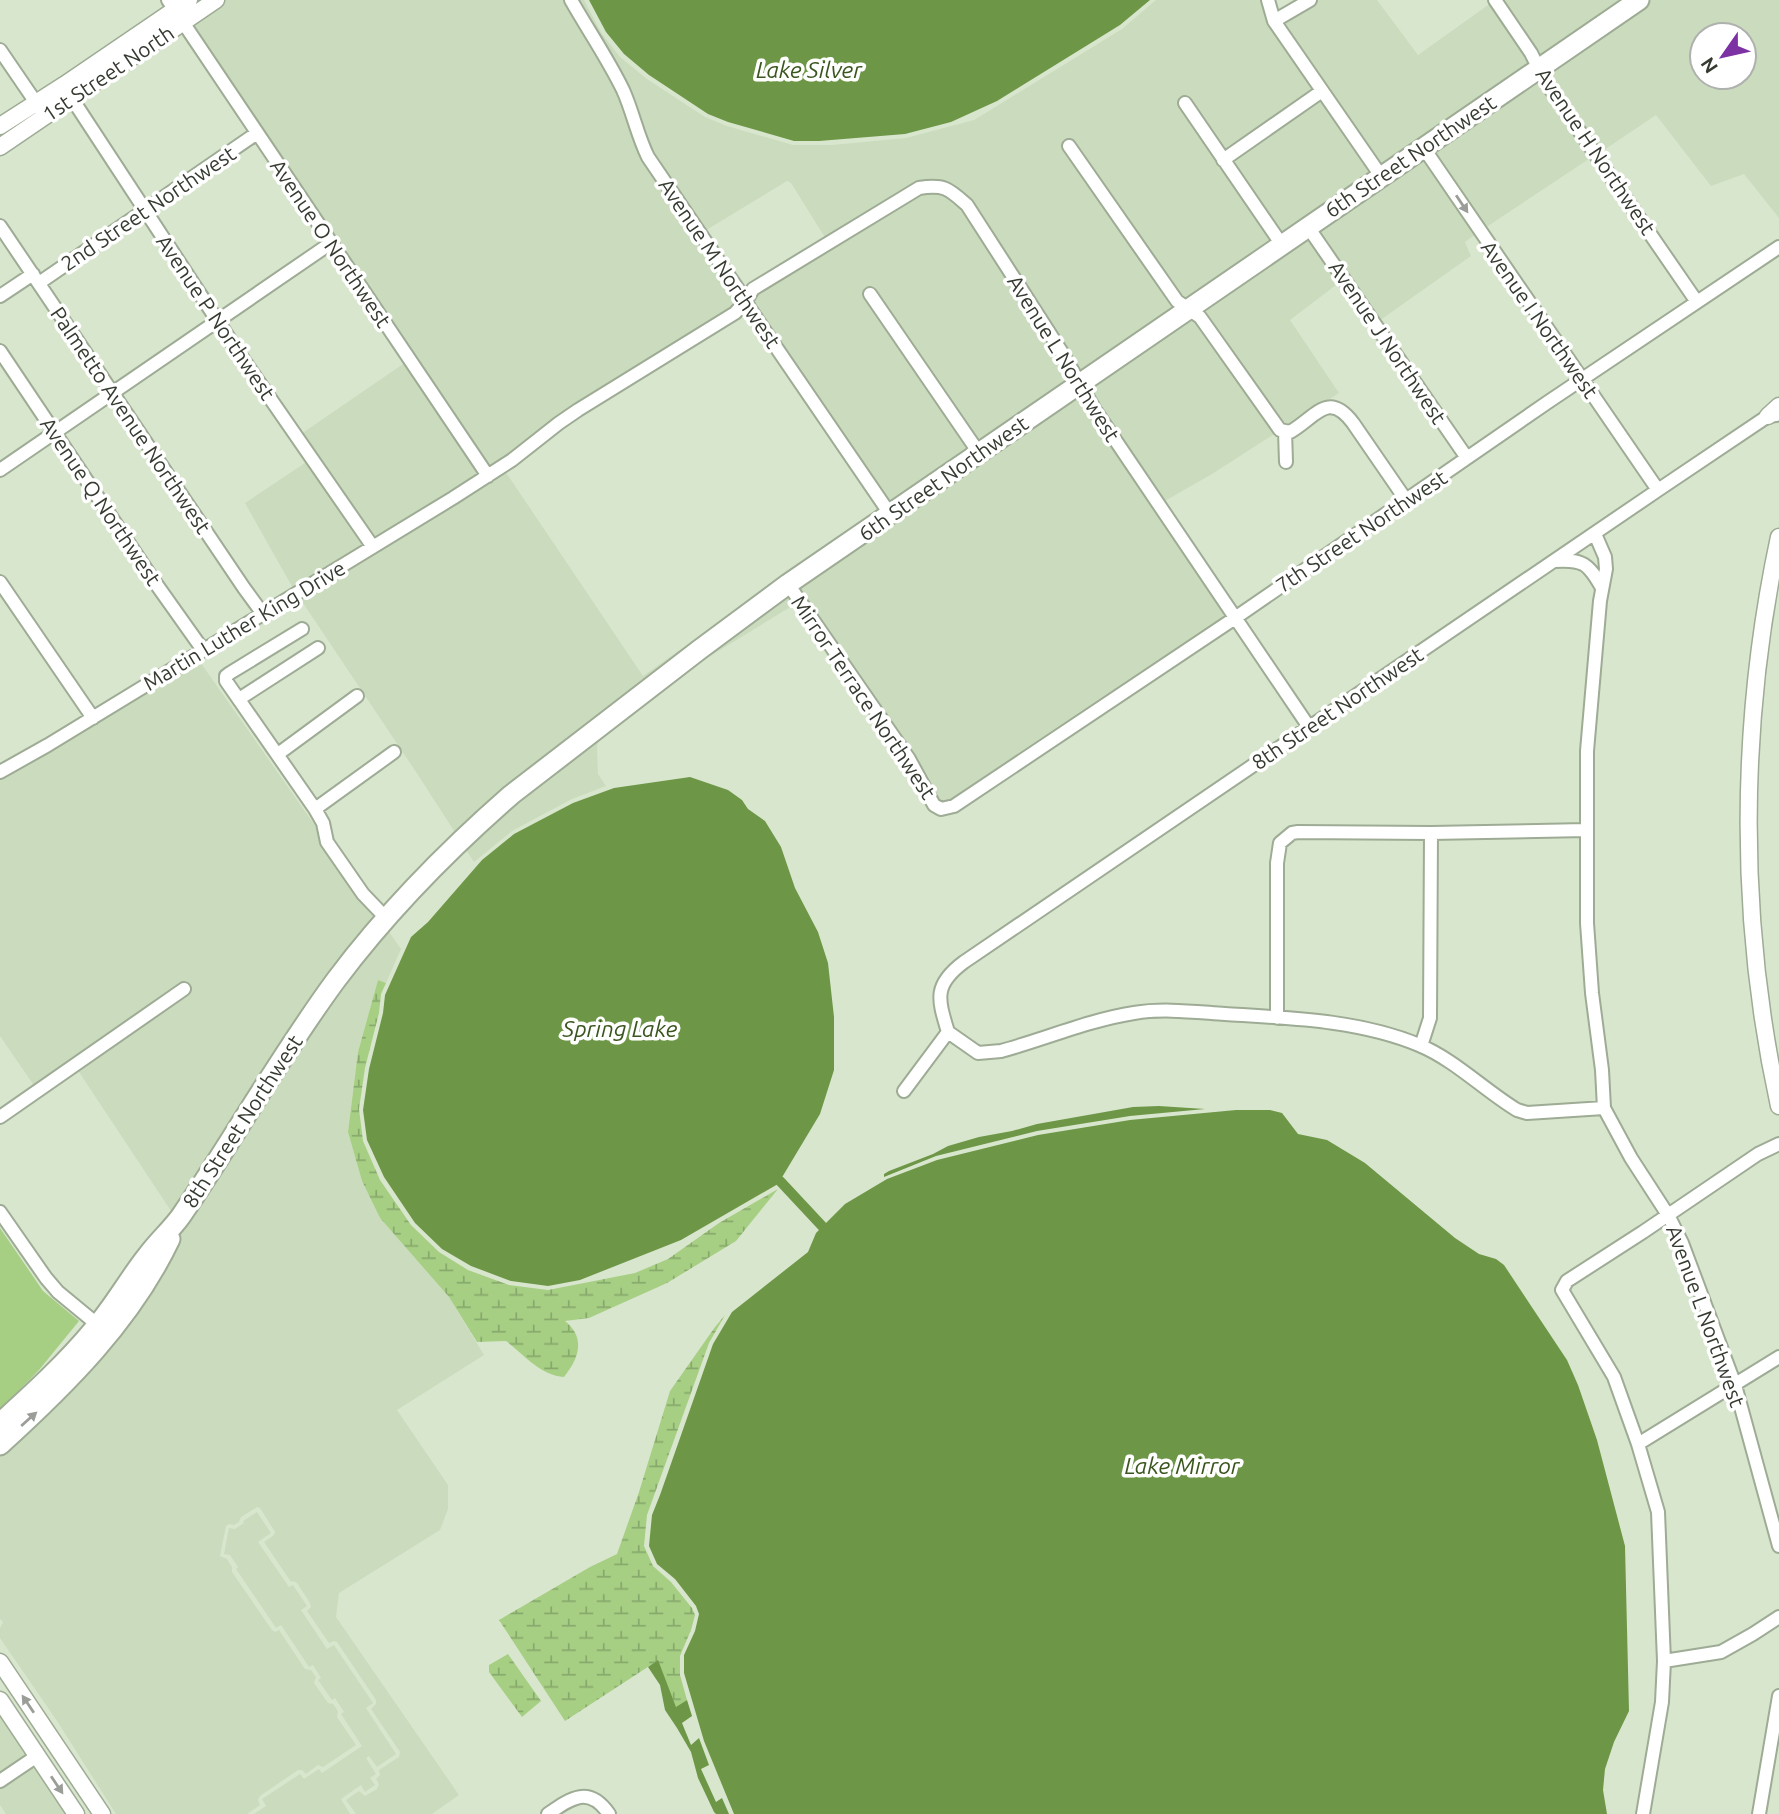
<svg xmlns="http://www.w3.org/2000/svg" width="1779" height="1814" viewBox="0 0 1779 1814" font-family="Ubuntu,sans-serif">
  <defs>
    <pattern id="wetland-marsh" width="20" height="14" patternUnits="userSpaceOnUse" patternTransform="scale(1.75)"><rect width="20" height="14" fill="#a6cf83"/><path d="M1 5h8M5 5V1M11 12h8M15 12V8" fill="none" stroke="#88a96c"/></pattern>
  </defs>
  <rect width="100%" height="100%" fill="#d9e6ce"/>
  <path fill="#cadcbd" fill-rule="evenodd" d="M224,0H565L614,84L626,111L740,301L732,309L489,470L190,23Z
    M577,0H584L602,34L620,57L647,79L705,117L727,126L793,145H832L906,138L974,120L1122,29L1156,0H1262L1268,19L1315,90L1225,153L1187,97L1178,102L1275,244L1188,303L1180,298L1071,140L1063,145L1153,277L1172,304L1179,310L1082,377L971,202L951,184L934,181L826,239L791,183L787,181L708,229L706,232L653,154Z
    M1319,0H1377L1418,55L1491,3L1527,55L1532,67L1383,170L1281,22Z
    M1502,0H1630L1541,61Z
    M1647,0H1779V218L1744,174L1711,186L1656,115L1601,152L1550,79L1545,70ZM1702,35H1744V77H1702Z
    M1536,75L1592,157L1485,228L1430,148Z
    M1320,98L1374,176L1283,238L1230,161Z
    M1421,154L1476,234L1465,242L1471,256L1379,321L1315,227Z
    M931,191L946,194L963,208L1057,354L1073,383L981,446L895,319L871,287L864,293L972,452L892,507L752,302L757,292L921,192Z
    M1306,233L1340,282L1290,320L1339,393L1288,426H1283L1197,309Z
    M1187,315L1196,320L1276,433L1212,474L1163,502L1099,408L1086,385Z
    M406,362L481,475L375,540L301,434Z
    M1078,391L1228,617L958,799L942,803L938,801L796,584Z
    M292,440L366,546L294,590L245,503L305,463L291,441Z
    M505,471L643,676L746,603L821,556L458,837L418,775L299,597Z
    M788,590L797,603L656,689Z
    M198,659L380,918L173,1214L77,1069L191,989L185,982L35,1087L0,1036V777Z
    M599,734L597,748L598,774L606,786L572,799L512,831L474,862L463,845Z
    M385,926L401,949L386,983L378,980L358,1052L348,1132L362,1181L380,1218L449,1297L484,1355L397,1410L448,1485V1509L440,1530L339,1593L336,1617L459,1795L432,1814H356L346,1800L359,1791L365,1796L377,1789L379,1784L376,1779L380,1775L379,1770L399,1757L400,1752L371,1709L376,1704V1700L337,1642L334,1641L329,1643L307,1611L311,1607L310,1603L297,1583L293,1581L291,1582L264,1542L274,1535L275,1532L260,1508L257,1507L241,1517L239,1522L234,1525L229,1524L226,1526L220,1556L227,1559L232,1567V1572L272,1630L275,1632L279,1630L305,1669L311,1670L316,1677L314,1683L328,1703L333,1704L338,1711L337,1717L356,1745L323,1767L318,1765L306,1774L302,1770H298L260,1796L258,1800L260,1805L247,1814H116L57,1721L0,1638V1628L3,1622L0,1619V1451L183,1221L258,1105Z
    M257,1512L271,1533L258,1542L289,1587L293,1585L307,1606L301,1610L327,1649L334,1645L373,1703L366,1708L396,1754L377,1767L369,1756L366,1758L376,1774L370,1778L375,1785L365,1792L361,1785L341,1799L350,1814H254L266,1806L262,1799L300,1774L304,1779L319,1769L322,1773L362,1746L341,1714L344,1712L335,1698L332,1700L318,1680L321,1678L313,1665L309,1667L281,1625L276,1628L236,1569L238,1567L230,1555L224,1554L229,1528L235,1529L244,1523L243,1521Z
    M0,1715L28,1756L0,1775Z
    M33,1764L67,1814H6L0,1805V1787Z"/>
  <path fill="url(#wetland-marsh)" d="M378,980L386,983L381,994L379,1013L365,1068L359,1109L363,1141L380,1180L411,1225L439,1252L468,1270L509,1285L548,1290L635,1273L668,1259L719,1223L778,1189L736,1241L667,1283L589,1318L565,1321C586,1338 579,1358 564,1377C541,1376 524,1355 506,1341L477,1342L449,1297L380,1218L362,1181L348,1132L358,1052Z
    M725,1315L709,1343L647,1515L644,1546L653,1566L671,1582L692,1608L695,1615L691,1630L680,1656V1675L687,1700L676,1708L657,1661L565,1721L499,1620L590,1567L617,1554L639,1492L670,1391L715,1327Z
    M508,1654L541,1701L522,1717L489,1672V1665Z"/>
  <path fill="#a6cf83" d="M0,1228L43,1291L79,1321L39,1370L0,1410Z"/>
  <path fill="#6d9747" d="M589,0H1150L1120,25L997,101L951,122L905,134L819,141H794L728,122L708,114L649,75L624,54L606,32Z
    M690,777L728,790L742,800L748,809L765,821L781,847L795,888L818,932L828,963L834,1017V1070L820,1114L778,1184L681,1240L580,1280L548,1286L511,1281L471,1266L442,1249L415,1223L384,1177L367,1140L363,1110L369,1069L383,1013L385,995L411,937L428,922L482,860L514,834L573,803L614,788Z
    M1159,1106L1205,1109L1130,1116L1037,1131L936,1156L884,1177V1174L889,1171L933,1154L948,1146L979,1137L1012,1131L1037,1124L1133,1107Z
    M1236,1110H1270L1282,1113L1298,1134L1327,1140L1365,1163L1455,1238L1479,1254L1496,1259L1504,1265L1567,1360L1578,1385L1597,1440L1625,1546L1629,1711L1614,1742L1605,1769L1603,1790L1607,1814H734L704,1741L684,1673V1655L695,1631L699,1614L696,1606L675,1579L657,1564L649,1546L652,1515L660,1495L713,1344L732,1312L808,1252L816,1233L845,1204L887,1179L937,1160L1038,1135L1130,1120Z
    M658,1660L676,1707L687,1700L692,1716L682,1723L691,1745L699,1738L709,1765L701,1769L716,1802L722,1798L729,1814H716L714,1812L698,1778L691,1752L677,1728L665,1710L660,1685L648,1667Z"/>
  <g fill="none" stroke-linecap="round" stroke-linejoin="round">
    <path stroke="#6d9747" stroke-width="10" d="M780,1181L822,1226"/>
    <g stroke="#9eab95" stroke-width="16">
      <path id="minor" d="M168,0L488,476
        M571,0C588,30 608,59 623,90C633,112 637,135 648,157L746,301L750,309L890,514
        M1268,0L1274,21L1381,176
        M1495,0L1531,53L1545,81L1697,302
        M1274,21L1310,0
        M0,50L41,110
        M67,91L236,349L373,547
        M1185,103L1282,245
        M1069,146L1177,301L1200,317L1280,430L1290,432C1316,417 1328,390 1353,423L1406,500
        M1423,147L1658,490
        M1223,160L1322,91
        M0,226L244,588L263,614
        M1308,227L1467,458
        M39,283L257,133
        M870,294L979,453
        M0,296L33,274
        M0,351L154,581L203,650
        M1285,431L1286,462
        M0,470L331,243
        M1595,534L1605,557L1606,569L1600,601L1587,751V923L1592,993L1602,1070L1604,1108L1631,1158L1668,1215L1682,1243L1735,1385L1779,1546
        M1554,561C1583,559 1588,563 1602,588
        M0,582L93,718
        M788,584L909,759L934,805L941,809L954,806L1235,618L1548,402L1779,247
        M302,629L230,673L226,676V681L315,809L323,823L327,842L363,894L386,918
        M239,699L318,648
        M278,754L357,696
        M0,772L48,745L453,498L512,460L559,423L578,410L735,313L746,301L753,289L919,188C945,184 949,189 967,205L1061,351L1095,410L1309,727
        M315,809L394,752
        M1277,1018V863L1280,843L1292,833L1298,832L1431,833L1586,830
        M948,1032C938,999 933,985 964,962L1658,490L1768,416L1776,415
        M948,1032L978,1053L1001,1051C1045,1039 1089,1020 1134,1013C1164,1008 1195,1012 1225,1014C1289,1018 1359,1020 1419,1045C1455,1060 1484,1090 1517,1110L1527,1113L1604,1108
        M1421,1046L1430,1018L1431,833
        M904,1091L948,1032
        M0,1117L184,989
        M0,1212L46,1278L58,1292L98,1325
        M1638,1444L1779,1357
        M1664,1661L1721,1652L1753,1634L1779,1617
        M0,1781L37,1756
        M548,1814C571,1798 589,1785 609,1814
        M1643,1814L1662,1702L1664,1661L1658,1512L1638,1444L1614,1377L1562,1290L1567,1281L1643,1232L1758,1154L1779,1144
        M1759,1814L1779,1696"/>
    </g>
    <g stroke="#9eab95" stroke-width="19">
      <path id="major" d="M0,126L64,85L189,0
        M0,147L216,0
        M1768,416L1779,406
        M1779,537C1739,724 1738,919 1779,1106
        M0,1662L102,1814
        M0,1700L76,1814"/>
    </g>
    <g stroke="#9eab95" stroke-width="23">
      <path id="highway" d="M0,1423C32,1394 66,1363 94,1329C114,1306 128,1280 147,1256C157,1242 171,1230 181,1216C234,1138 280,1056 336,980C387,912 447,851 511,795L699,650L788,584L1639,0
        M0,1445C66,1385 131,1321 170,1239"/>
    </g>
    <use href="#minor" stroke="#fff" stroke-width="12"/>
    <use href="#major" stroke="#fff" stroke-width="16"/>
    <use href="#highway" stroke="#fff" stroke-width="19"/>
  </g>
  <defs><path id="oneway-solid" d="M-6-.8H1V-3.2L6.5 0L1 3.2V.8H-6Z" transform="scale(1.75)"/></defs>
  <g fill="#9a9d98">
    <use href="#oneway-solid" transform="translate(1462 204) rotate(56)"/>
    <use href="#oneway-solid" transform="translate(29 1419) rotate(-42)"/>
    <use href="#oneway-solid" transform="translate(28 1704) rotate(-124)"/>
    <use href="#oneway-solid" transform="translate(57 1785) rotate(56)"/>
  </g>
  <g text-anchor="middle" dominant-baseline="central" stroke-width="7" stroke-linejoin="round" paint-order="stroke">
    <g font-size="21" fill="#353b31" stroke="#fff">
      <text transform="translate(108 73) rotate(-34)">1st Street North</text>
      <text transform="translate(1596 151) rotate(56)">Avenue H Northwest</text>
      <text transform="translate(1410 156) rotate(-34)">6th Street Northwest</text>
      <text transform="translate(148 208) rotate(-34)">2nd Street Northwest</text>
      <text transform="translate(331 243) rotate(56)">Avenue O Northwest</text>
      <text transform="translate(720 263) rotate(56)">Avenue M Northwest</text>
      <text transform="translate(216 317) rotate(56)">Avenue P Northwest</text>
      <text transform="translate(1540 319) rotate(55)">Avenue I Northwest</text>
      <text transform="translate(1388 342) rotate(56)">Avenue J Northwest</text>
      <text transform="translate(1064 358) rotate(58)">Avenue L Northwest</text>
      <text transform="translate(131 420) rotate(56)">Palmetto Avenue Northwest</text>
      <text transform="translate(943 478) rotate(-35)">6th Street Northwest</text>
      <text transform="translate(101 501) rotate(56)">Avenue Q Northwest</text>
      <text transform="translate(1361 531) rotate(-34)">7th Street Northwest</text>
      <text transform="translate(244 625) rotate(-31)">Martin Luther King Drive</text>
      <text transform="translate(864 697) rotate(56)">Mirror Terrace Northwest</text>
      <text transform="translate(1337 708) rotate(-34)">8th Street Northwest</text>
      <text transform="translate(242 1121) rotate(-57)">8th Street Northwest</text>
      <text transform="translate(1706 1316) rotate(70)">Avenue L Northwest</text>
    </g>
    <g font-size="23" font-style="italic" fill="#3a561e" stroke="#fff">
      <text x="809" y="69">Lake Silver</text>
      <text x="620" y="1028">Spring Lake</text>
      <text x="1182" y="1465">Lake Mirror</text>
    </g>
  </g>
  <g transform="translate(1723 56) rotate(236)"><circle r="33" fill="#ffffff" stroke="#aeb1ad" stroke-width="2"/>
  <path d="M0-5L12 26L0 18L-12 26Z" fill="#7d32a4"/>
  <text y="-10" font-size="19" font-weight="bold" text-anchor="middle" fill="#353b31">N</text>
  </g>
</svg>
